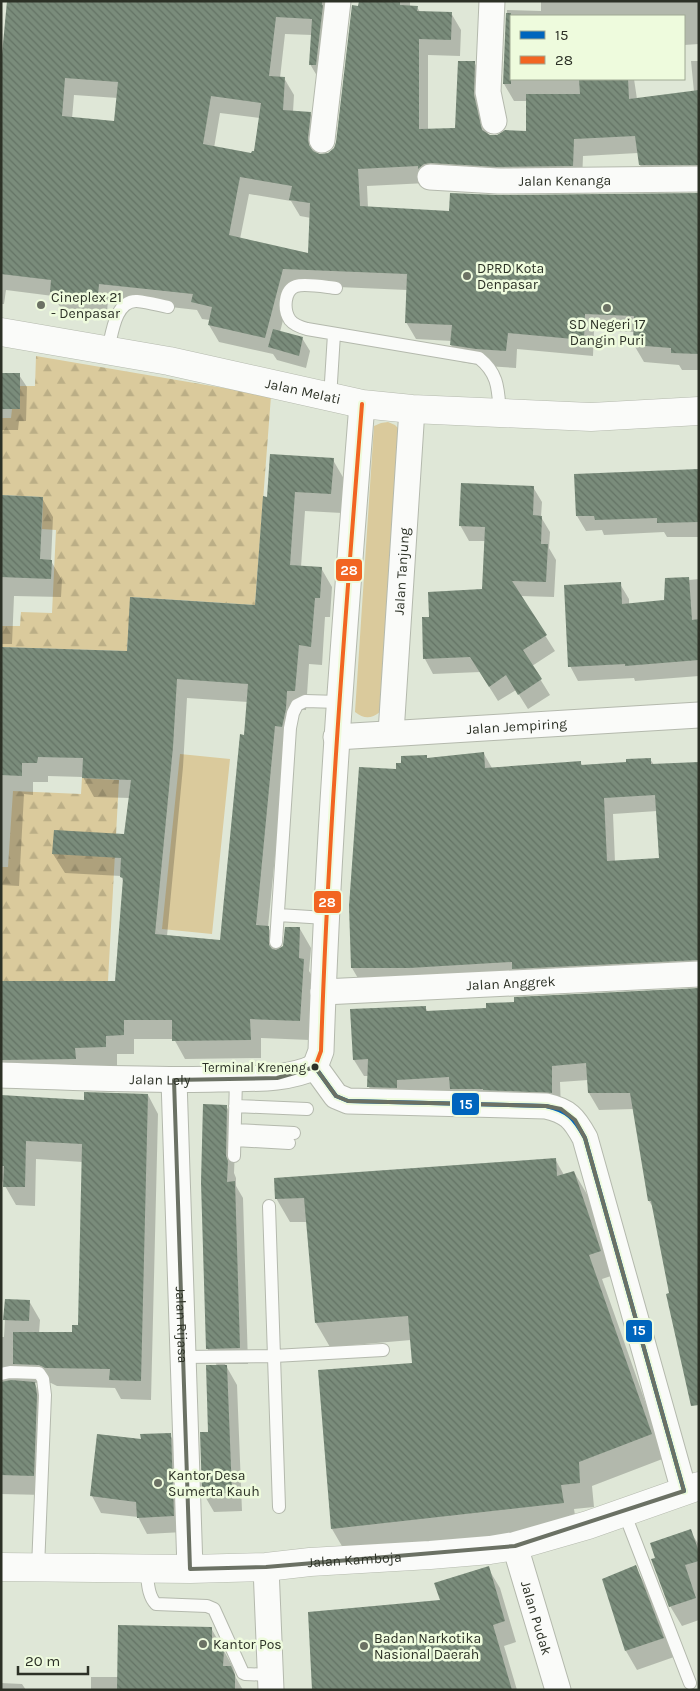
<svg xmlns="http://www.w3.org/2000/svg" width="700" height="1691" viewBox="0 0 700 1691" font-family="Karla,sans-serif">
  <defs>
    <pattern id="forest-firs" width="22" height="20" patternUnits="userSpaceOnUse" patternTransform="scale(1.25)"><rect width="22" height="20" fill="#daca9c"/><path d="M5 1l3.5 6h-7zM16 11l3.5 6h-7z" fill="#bbae86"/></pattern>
    <pattern id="building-back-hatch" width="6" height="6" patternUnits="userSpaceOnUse" patternTransform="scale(1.25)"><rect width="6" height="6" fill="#7a8c7b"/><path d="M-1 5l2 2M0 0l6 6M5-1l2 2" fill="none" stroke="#647365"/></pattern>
  </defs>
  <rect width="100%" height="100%" fill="#dfe7d7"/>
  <path fill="#daca9c" d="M388,422L395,425L400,430L380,712C371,719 364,719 355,712L374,426L381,423Z
    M180,754L230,759L212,934L162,929Z"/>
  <path fill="url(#forest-firs)" d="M36,356L271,396L255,605L131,597L127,651L1,647V626H20L21,612L52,613L56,530L42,529L43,497L1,495V418H11L12,409L20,386H35Z
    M82,778L119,780L108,981H1V867H8L13,791L81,794Z"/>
  <path fill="#0003" fill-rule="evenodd" d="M16,1H331L320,81L310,64L312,35L285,34L280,78H284L294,95L293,112L310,113L320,130L317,154L328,155L334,150L338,142L360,1H410V7H417L420,12L451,13L461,30L460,56L428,55V130L456,129L474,62L484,79L483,109L488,135L497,136L527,132L528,101H514L504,84L507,10L541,11V1H699V44L684,45V16H511V79H634L637,99L694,92L691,61H699V181L650,182L640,165L638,153L583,156L582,182L427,183L367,186L368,208L451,212L498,197L699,195V370H682L679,365L644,362L634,345L635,332L594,330L593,356L517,349L516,368L486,366L461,362L451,345L452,341L416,339L406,322L407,290L292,285L280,332L302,338L310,351L306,368L277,360L273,354L219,342L209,325L210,320L202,319L197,310L108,300L107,312L61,308L53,296L6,290L4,304H1V58H3ZM74,95L118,98L115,123L72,119ZM220,113L260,118L255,152L252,154L214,148ZM249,194L291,201L300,216L311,218L309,255L240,239Z
    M1,374L19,375L27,387L26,421H19L18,430H1Z
    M333,460L344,479L342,513L305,511L301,567L321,568L332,587L330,617H325L322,665L309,664L306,710L298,709L296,729L293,745H286L268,927L279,946V950L284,947L300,929L311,948L309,971L314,979L310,1040L261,1038V1058L185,1059L174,1039H134V1054H117V1066L1,1078V982H116L124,883L121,876L65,873L53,854L125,835L130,798L94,797L83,777L48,776V782H33V795L24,794L19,886L1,885V648L128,652L257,607L269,498ZM187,698L248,702L221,942L167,936L183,767Z
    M699,471V537H667L664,532L604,535L602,530L586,531L577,516Z
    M533,487L542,502L541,517L550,532L549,548L556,560L554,597L520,596L555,651L532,666L550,695L528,709L516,690L498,701L480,672L433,674L425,659L423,618H430L483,590L485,541H469L460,525Z
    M1,497L42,498L53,517L51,561L62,580L61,597L14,596L12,644H1Z
    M699,579V676L635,681L634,678L578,681L570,666L620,584L629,599V605L665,602L689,580Z
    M484,754L492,768L580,762L583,766L628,764L650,759L654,765L699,763V976L362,985L352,968L351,906L398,770L428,759ZM657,811L661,859L615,862L613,814Z
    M699,990L670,1295L655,1210L649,1201L634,1109L599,1110L589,1093L588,1080L560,1082L561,1109L378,1103L369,1087V1076H364L354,1060L425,1007L428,1012L487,1009Z
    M148,1095L158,1114L151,1400L121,1399L115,1388L57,1386L51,1383H34L45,1402L44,1495L1,1494V1337H4L6,1300L29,1301L40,1320L39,1333H73L79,1326L83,1162L36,1159L35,1206L16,1205L1,1179V1097L85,1101Z
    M226,1106L236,1122L234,1173L236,1178V1186L243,1198L248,1364H225L237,1385L242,1511L214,1512L203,1493L217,1366L207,1348Z
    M555,1159L564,1175L574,1172L588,1196L614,1275L602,1279L665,1458L592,1486L594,1507L574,1509L577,1527L346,1553L332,1529L413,1364L411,1340L330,1347L316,1323L308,1222H290L276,1198Z
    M170,1435L180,1451L183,1532L147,1534L138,1517L101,1513L92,1496L142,1440Z
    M690,1531L699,1545V1620L682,1626L670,1606L656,1558Z
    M635,1567L646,1586L674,1657L637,1670L626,1651L604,1580Z
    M488,1568L500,1588L516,1642L504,1646L517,1690H313Z
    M211,1628L233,1667L236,1678L243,1690H91V1677H118Z
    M1,1683L22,1684L26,1690H1Z"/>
  <path fill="url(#building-back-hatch)" fill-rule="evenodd" d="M7,1H322V5H323L316,65H309L312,19L276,17L269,76L285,77L283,110L311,112L308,138L309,145L313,151L320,154L328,153L334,148L336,142L352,5L358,6L359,1H400V5L418,6L417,11L452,12L451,40L419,39V129L455,128L458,61H475L474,95L482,130L490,135H497L505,130L526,131V94H580L579,79H628L629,99L699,90V165H639L635,136L574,139L573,166L498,167L431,163L424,164L418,169V166L358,169L360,206L449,211L450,193L498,195L699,193V354L671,353V348L633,345L634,316L585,314L584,340L508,333L506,351L476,349L450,345L452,325L405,323L407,274L283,269L265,338L208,325L212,307L191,302L193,294L99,284L98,295L50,292L51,280L1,274V65ZM65,78L118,82L114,121L62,116ZM211,96L261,103L254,151H252L251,153L203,144ZM240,177L292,186L289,200L310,203L308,253L229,235Z
    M506,13H511V84H503Z
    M273,329L303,337L299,356L268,347Z
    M1,373H20V409H1Z
    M270,454L334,458L331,494L295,492L290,565L322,567L320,598H315L311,647L299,645L295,691H287L286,709L282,727L275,726L256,925L269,926V945L272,949L276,950L283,946L285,927H300L299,958L304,959L300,1021L250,1019L251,1040L172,1041V1020H124V1035L106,1036V1047L75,1048L76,1059L1,1060V981H115L123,878L120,877L121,858L52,854L54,830L124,834L131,780L82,778L83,758L38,757L37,763H22V776L1,775V647L127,651L130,597L255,605L263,496L267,497ZM177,679L248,684L244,735L240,734L220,940L155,934L173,747Z
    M699,469V522L657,523V518L595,520L594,516H576L574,474Z
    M461,483L534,486L533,515L542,516L541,544H548L546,582L512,581L547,635L523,650L542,679L518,695L506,675L489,687L470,657L423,659L422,617H429L428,592L482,589L485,527L459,526Z
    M1,495L43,497L40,559L52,560L51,579L1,577Z
    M689,577L692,620L699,619V660L625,666V664L568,667L564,585L621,582L622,604L664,600L665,578Z
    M484,752L485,768L581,761V765L626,762V759L651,758V764L699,762V960L512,969V962L409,968H351L349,906L359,767L396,769V763H401V756L427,755V758ZM655,795L659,858L607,861L604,798Z
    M699,988V1405L691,1406L666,1294L669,1293L651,1201H648L630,1093H588L586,1063L552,1066V1093L483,1090V1089H450L449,1077L397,1080V1088L367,1087L368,1059L353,1060L350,1009L426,1006V1011L486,1008V1003L514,1002V997Z
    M84,1092L148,1094L141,1381L109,1380L110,1369L45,1368L39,1365L13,1364V1332H72V1325H78L82,1144L26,1141L25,1187H3L4,1166H1V1095L84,1100Z
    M203,1104L227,1105L226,1156L228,1161L227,1182L235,1181L240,1348L206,1349L201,1182Z
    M556,1158L557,1176L574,1171L601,1251L589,1255L652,1434L579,1462L580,1483L561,1485L564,1503L331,1529L318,1370L412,1363L408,1316L315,1323L304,1198L275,1199L274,1178Z
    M5,1299L30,1300L29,1321L3,1320Z
    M206,1365H227L232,1493L202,1494L200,1432H208Z
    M11,1380L35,1382L37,1395L34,1476L1,1475V1382Z
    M171,1433L174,1516L137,1518L136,1502L90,1496L97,1434L141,1439L140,1434Z
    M691,1529L699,1552V1561L685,1565L696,1598L669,1607L651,1559L655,1558L650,1543Z
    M636,1565L664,1638L625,1651L602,1579Z
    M489,1566L505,1621L493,1625L512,1690H312L308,1612L440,1600L434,1583Z
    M118,1625L212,1627V1642H220L224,1650L223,1666H231L235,1675V1690H117Z"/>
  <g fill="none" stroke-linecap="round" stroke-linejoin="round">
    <g stroke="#b4b9ad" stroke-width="14">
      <path id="lane" d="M336,288C326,287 305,283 296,286C284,290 283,310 290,320C294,325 300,327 307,329L479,358C499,374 498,390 500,414
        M108,350C112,334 115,300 137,301C148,302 158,305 168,307
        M330,398L334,334
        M278,915L326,918
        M276,942L290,728L293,713L297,705L305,701L339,702
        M235,1106L307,1109
        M235,1130L294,1133
        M235,1140L289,1143
        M234,1156L236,1079
        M269,1206L279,1507
        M182,1357L274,1356L383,1350
        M1,1374L10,1372L39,1373L43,1379L45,1395L38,1568
        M624,1512L690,1683
        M146,1568C148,1579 147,1595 156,1604L207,1606L214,1609L243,1673L245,1674L270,1675"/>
    </g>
    <g stroke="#b4b9ad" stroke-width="27">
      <g id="street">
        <path d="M492,1L488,92L494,121"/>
        <path d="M322,140L338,1"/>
        <path id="s1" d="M430,177L498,181L699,179"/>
        <path id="s2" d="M391,733L412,409"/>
        <path id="s3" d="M336,737L699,715"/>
        <path id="s4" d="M323,992L699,974"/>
        <path d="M315,1067L336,1096L348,1101L546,1106C568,1111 574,1118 585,1138L684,1491"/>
        <path d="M315,1067L321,1051C328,835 345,620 362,404"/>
        <path id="s5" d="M1,1075C73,1077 146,1081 218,1079C251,1078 284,1081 315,1067"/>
        <path id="s6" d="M174,1080L190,1569"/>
        <path id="s7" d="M515,1546L558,1690"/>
        <path d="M266,1567L271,1690"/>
      </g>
    </g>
    <g stroke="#b4b9ad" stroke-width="29">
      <g id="secondary">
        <path id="s8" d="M1,332L169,361L362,404L412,409L591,417L699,411"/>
        <path id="s9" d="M1,1567L190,1569L266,1567L310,1562L430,1555L490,1550L515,1546L588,1525L699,1486"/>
      </g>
    </g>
    <use href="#lane" stroke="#fafbf9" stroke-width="12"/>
    <use href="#street" stroke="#fafbf9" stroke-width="25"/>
    <use href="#secondary" stroke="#fafbf9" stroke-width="28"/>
    <g stroke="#eefbdd" stroke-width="8">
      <path id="bus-1" d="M315,1067L336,1096L348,1101L546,1106C568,1111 574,1118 585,1138L684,1491"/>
    </g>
    <g stroke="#eefbdd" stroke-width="8">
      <path id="bus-2" d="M315,1067L321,1051C328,835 345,620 362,404"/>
    </g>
    <use href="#bus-1" stroke="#0065bd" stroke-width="4"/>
    <use href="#bus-2" stroke="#f26522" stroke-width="4"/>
  </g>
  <path fill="none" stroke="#6b7164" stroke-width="4" stroke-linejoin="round" d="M315,1067L336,1096L348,1101L546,1106L561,1109L575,1120L585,1138L684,1491L515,1546L266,1567L190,1569L174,1080L277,1078Z"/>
  <g fill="#6b7164" stroke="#eefbdd" stroke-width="2">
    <circle cx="467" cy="276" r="5"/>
    <circle cx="41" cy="305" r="5"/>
    <circle cx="607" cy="308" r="5"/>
    <circle cx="158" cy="1483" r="5"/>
    <circle cx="203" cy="1644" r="5"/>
    <circle cx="364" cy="1646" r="5"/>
  </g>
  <circle fill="#2c3126" stroke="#eefbdd" stroke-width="2" cx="315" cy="1067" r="4.5"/>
  <g text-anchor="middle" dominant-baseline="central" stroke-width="5" stroke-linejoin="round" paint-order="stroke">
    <g font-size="13" fill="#2c3126" stroke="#eefbdd" text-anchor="end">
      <text x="306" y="1067">Terminal Kreneng</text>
    </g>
    <g font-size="14" fill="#2c3126" stroke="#eefbdd">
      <text stroke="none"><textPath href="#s1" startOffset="135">Jalan Kenanga</textPath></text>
      <text stroke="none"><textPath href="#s8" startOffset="308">Jalan Melati</textPath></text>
      <text stroke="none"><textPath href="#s2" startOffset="162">Jalan Tanjung</textPath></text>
      <text stroke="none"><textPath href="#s3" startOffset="181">Jalan Jempiring</textPath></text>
      <text stroke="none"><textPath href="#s4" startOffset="188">Jalan Anggrek</textPath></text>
      <text stroke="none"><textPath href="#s5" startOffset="159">Jalan Lely</textPath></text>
      <text stroke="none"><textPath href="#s6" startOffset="245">Jalan Rijasa</textPath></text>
      <text stroke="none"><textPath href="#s9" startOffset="354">Jalan Kamboja</textPath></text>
      <text stroke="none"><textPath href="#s7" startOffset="75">Jalan Pudak</textPath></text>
    </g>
    <g font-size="14" fill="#2c3126" stroke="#eefbdd" text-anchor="start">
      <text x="477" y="268">DPRD Kota<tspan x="477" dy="16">Denpasar</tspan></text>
      <text x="51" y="297">Cineplex 21<tspan x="51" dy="16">- Denpasar</tspan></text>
      <text x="607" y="324" text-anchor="middle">SD Negeri 17<tspan x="607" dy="16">Dangin Puri</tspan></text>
      <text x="168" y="1475">Kantor Desa<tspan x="168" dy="16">Sumerta Kauh</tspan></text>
      <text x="374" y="1638">Badan Narkotika<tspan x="374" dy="16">Nasional Daerah</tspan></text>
      <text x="213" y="1644">Kantor Pos</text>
    </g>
  </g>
  <g stroke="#eefbdd" stroke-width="2">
    <rect x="335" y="558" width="28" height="24" rx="5" fill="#f26522"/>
    <rect x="313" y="890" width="29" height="24" rx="5" fill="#f26522"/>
    <rect x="451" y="1092" width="29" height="24" rx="5" fill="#0065bd"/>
    <rect x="625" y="1319" width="28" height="24" rx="5" fill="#0065bd"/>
  </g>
  <g font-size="14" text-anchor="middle" font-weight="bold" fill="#fff">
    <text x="349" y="575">28</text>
    <text x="327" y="907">28</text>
    <text x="466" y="1109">15</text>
    <text x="639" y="1335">15</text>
  </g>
  <rect width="700" height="1691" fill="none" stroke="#2c3126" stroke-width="5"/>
  <rect x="510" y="15" width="175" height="65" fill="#eefbdd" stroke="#a0aa94"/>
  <rect x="520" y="31" width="25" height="8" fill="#0065bd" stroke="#a0aa94"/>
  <text x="555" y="40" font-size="15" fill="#2c3126">15</text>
  <rect x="520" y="56" width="25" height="8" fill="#f26522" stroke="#a0aa94"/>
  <text x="555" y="65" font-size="15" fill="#2c3126">28</text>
  <path d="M18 1666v8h70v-8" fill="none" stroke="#2c3126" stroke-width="2.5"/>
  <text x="25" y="1666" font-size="15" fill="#2c3126" stroke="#eefbdd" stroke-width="4" paint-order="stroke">20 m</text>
</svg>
